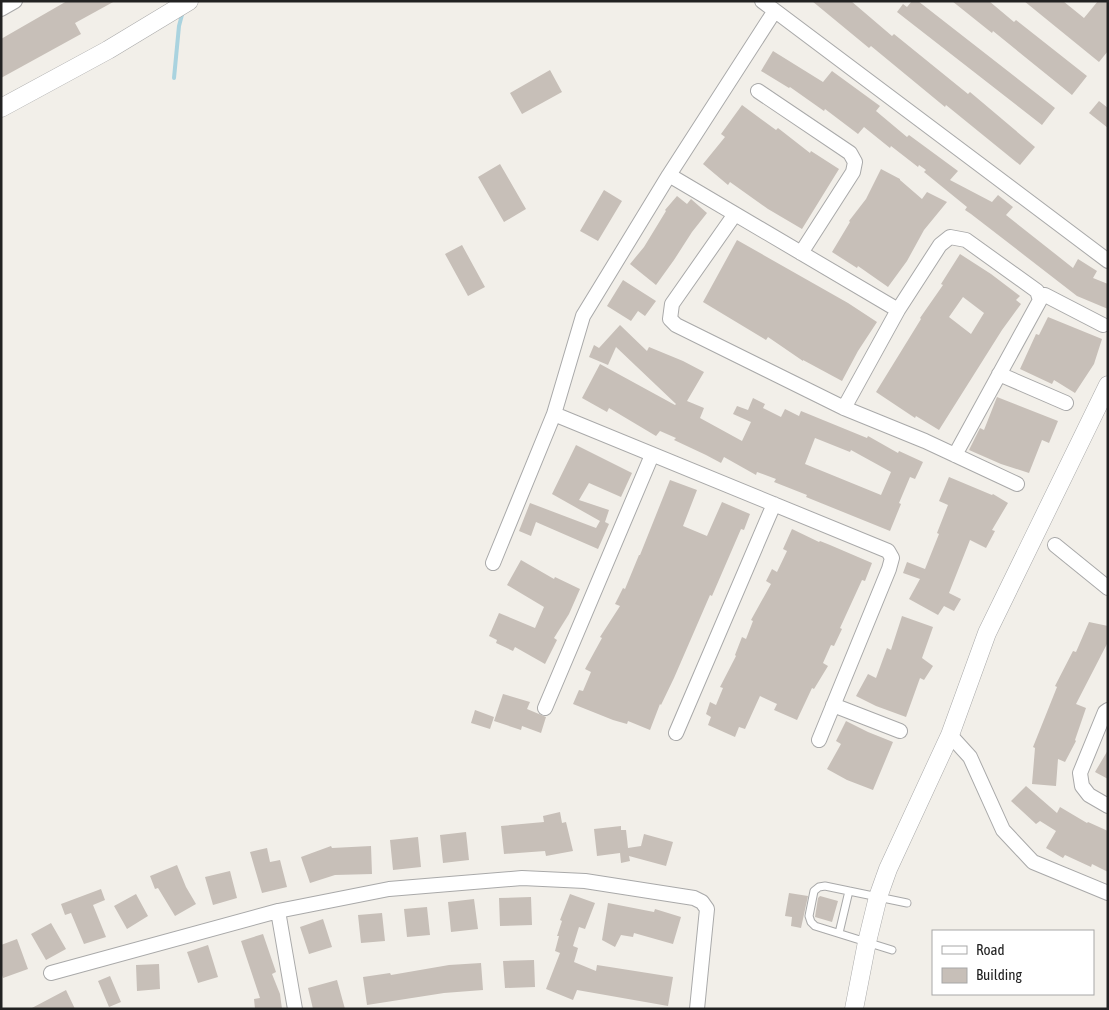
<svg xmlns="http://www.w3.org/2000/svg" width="1109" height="1010" viewBox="0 0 1109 1010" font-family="'Asap Condensed',sans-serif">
  <rect width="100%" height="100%" fill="#f2efe9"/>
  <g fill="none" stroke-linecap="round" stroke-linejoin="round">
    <path stroke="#aad3df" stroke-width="4" d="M174,78L179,26L183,11"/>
  </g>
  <path fill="#c7bfb8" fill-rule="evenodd" d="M67,1H115L75,23L81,34L1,78V39Z
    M812,1H851L892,36L894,34L968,94L970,92L1035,147L1020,165L946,105L945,107L871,46L869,48Z
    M912,1H918L1055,108L1042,125L897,12L903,4L907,7Z
    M952,1H989L1014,22L1016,20L1087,76L1072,95L993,31L992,33Z
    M1024,1H1063L1084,18L1098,1H1108V51L1099,62Z
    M773,51L823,82L832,71L880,106L876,111L907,137L909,135L958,171L950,180L992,202L998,195L1013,207L1006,215L1073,268L1078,259L1097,271L1093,278L1108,284V309L1077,296L971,214L965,210L967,207L924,172L926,170L919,165L918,167L891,146L890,148L864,127L858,134L825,109L824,111L790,87L789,88L761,71Z
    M550,70L562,92L522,114L510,93Z
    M1099,101L1108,108V128L1089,113Z
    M742,105L776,130L778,128L810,153L811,151L839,169L802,229L768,209L730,182L728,185L703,164L725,137L721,134Z
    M500,164L526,209L504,222L478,177Z
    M881,169L900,179V180L922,199L927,192L947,202L924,230L907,261L888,287L858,266L857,268L832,252L850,222L849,221L866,199Z
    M604,190L622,201L598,241L580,231Z
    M677,196L687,204L691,199L707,213L692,232L674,260L656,285L630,264L644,247L666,211L665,210Z
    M737,240L848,303L877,322L858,351L842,381L803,360V361L768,337L766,340L703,302Z
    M462,245L485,287L468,296L445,254Z
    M960,254L991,274L1020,296L1016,300L1021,304L1002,330L939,430L916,416L915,418L876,392L921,319L920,318L943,285L941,284ZM963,297L984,313L971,334L949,317Z
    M623,280L656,301L645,316L638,311L631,321L607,306Z
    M1048,317L1102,339L1094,364L1075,393L1054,380L1052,384L1020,369L1036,334L1039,335Z
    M620,325L647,351L649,347L683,361L704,372L687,401L704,408L700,418L742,441L751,422L733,414L737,406L748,410L753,398L765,404L763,408L781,417L785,409L799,416L801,411L867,438L868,436L898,453L899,451L923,462L915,479L910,477L899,503L901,504L890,531L806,497L807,495L774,482L776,479L757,472L756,475L724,457L721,463L706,455L674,440L676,438L660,431L656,436L609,408L607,412L582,398L600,364L675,405L676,404L616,347L608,365L589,357L594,345L599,348ZM815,438L850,452L851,450L891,472L881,495L805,464Z
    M997,397L1058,421L1049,443L1042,440L1029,473L1001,464L969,450L980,428L984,430Z
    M576,445L632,473L621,497L589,483L579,500L609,510L605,522L609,524L598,549L536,522L531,536L519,531L530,503L596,528L600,521L552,494Z
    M949,477L992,495L993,494L1008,503L992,530L995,531L986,548L970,540L949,593L961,599L954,611L944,606L938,615L909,599L920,579L903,573L907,562L925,569L939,534L937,533L948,505L939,501Z
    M670,480L697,490L683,526L707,536L722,502L750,514L744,530L741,529L712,596L710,595L674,678L661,705L660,704L650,730L628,721L627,724L613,720L573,704L579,690L583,691L591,672L585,669L602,638L600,637L620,606L615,604L623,588L625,589L639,555H640Z
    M792,529L819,542L820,541L830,545L872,563L865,581L862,580L840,628L842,629L834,646L831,645L823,663L828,666L814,689L812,688L797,720L774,710L777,704L760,696L745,729L739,727L735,737L708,725L711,717L706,714L710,702L716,705L723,688L720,687L736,656L735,655L742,637L746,639L753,621L751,620L771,584L766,581L772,569L777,572L787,551L783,549Z
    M521,560L554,579L555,577L580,589L569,614L554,638L557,640L545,664L515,647L513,651L496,643L497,640L489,636L499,613L535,628L544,607L507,585Z
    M902,616L933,627L922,658L933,666L924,680L920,678L906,717L876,706L856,696L868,674L876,678L887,648L891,650Z
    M1089,622L1108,626V642L1076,704L1086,708L1075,740L1076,741L1065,762L1058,759L1056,786L1032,784L1035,748L1033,747L1057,687L1055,686L1073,651L1076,652Z
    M503,694L530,702L527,709L546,717L541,733L522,726L521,730L494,721Z
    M475,710L494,717L490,729L471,723Z
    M846,721L868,732L893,742L873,790L847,780L827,769L841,744L836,741Z
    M1108,750V779L1095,772Z
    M1026,786L1057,813L1060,807L1087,823L1088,822L1108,831V872L1092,864L1091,867L1065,855L1063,858L1046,848L1056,831L1040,821L1036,824L1011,801Z
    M560,812L562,823L566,822L573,851L546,856L545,851L504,854L501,826L544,822L543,816Z
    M621,826V830H626L628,848L641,846L644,834L673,842L666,866L629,856L630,861L621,863L620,853L597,856L594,829Z
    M466,832L469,860L443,863L440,835Z
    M418,837L421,867L393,870L390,840Z
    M331,846L332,848L371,846L372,874L335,875L310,883L301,857Z
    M267,848L270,862L280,860L287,887L262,893L250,852Z
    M177,865L186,887L196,904L175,916L158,888L155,889L150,876Z
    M230,871L237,898L213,905L205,877Z
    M101,889L105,900L93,905L106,937L84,944L71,913L65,915L61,904Z
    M789,893L808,896L801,928L791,926L792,917L785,916Z
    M136,894L148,916L127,929L114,906Z
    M570,894L595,903L585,929L579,927L573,946L578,948L574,962L596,971L597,965L673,977L668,1006L577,990L573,1000L546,989L560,953L555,951L559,936H557L562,921L560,920Z
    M820,896L838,901L832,922L815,917L818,898Z
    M531,897L532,925L500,926L499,898Z
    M474,899L478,929L451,932L448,902Z
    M608,903L654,912L655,909L681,917L673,944L634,933L633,937L621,935L615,947L602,940Z
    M427,907L430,935L407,937L404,909Z
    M382,913L385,941L361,943L358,915Z
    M323,919L332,947L309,954L300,927Z
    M51,923L66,949L46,960L31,934Z
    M263,934L276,972L272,974L280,994L282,1009H255L254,999L260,998L241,941Z
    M17,939L28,969L3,978L1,972V945Z
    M208,945L218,977L198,983L187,952Z
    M534,960L535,987L505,988L503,961Z
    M481,963L483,990L444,993L367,1005L363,977L390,973L391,975L449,965Z
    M159,964L160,989L137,991L136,965Z
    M110,976L121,1002L109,1007L98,981Z
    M337,980L345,1009H313L308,988Z
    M66,990L75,1009H30Z"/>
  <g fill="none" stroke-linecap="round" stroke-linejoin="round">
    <g stroke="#a9a9a9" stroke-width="9">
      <path id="service" d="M839,933L849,891
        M892,950L815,926L811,922L809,916L814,891L819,887L825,886L907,903"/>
    </g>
    <g stroke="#a9a9a9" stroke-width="16">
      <path id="minor" d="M762,1L1108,261
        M1,9L15,1
        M758,91L850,153L855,162L853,172L801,253
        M669,175L898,310
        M735,214L672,304L670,319L676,325L844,408L925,441L1017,484
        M1039,295H1045L1103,325
        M999,374L1066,403
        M844,408L898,310L940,245L950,237L966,240L1037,291L1040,300L955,455
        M554,414L888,551L892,558L889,569L819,740
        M1055,545L1108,588
        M493,563L554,414L583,316L669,175L774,12
        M833,705L900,731
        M545,708L652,455
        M1108,710L1105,712L1080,773L1082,786L1089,795L1108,806
        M676,733L774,504
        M950,735L970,757L1003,830L1033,862L1108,893
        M278,911L295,1009
        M51,973L278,911L389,889L522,878L585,881L694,898L702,902L707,909L697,1009"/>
    </g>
    <g stroke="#a9a9a9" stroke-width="19">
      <path id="tertiary" d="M1,108L108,50L189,1
        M854,1009L867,942L878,897L888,869L950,735L987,633L1108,385"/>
    </g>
    <use href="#service" stroke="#fff" stroke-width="7"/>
    <use href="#minor" stroke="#fff" stroke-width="14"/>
    <use href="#tertiary" stroke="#fff" stroke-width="18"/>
  </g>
  <rect width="1109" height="1010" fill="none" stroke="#222222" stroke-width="5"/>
  <rect x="932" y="930" width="162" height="65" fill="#ffffff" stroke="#a7a7a7"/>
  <rect x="942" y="946" width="25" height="8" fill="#ffffff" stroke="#a7a7a7"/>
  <text x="976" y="955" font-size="15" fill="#222222">Road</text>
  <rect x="942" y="968" width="25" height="15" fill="#c7bfb8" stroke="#a7a7a7"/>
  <text x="976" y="980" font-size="15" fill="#222222">Building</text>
</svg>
